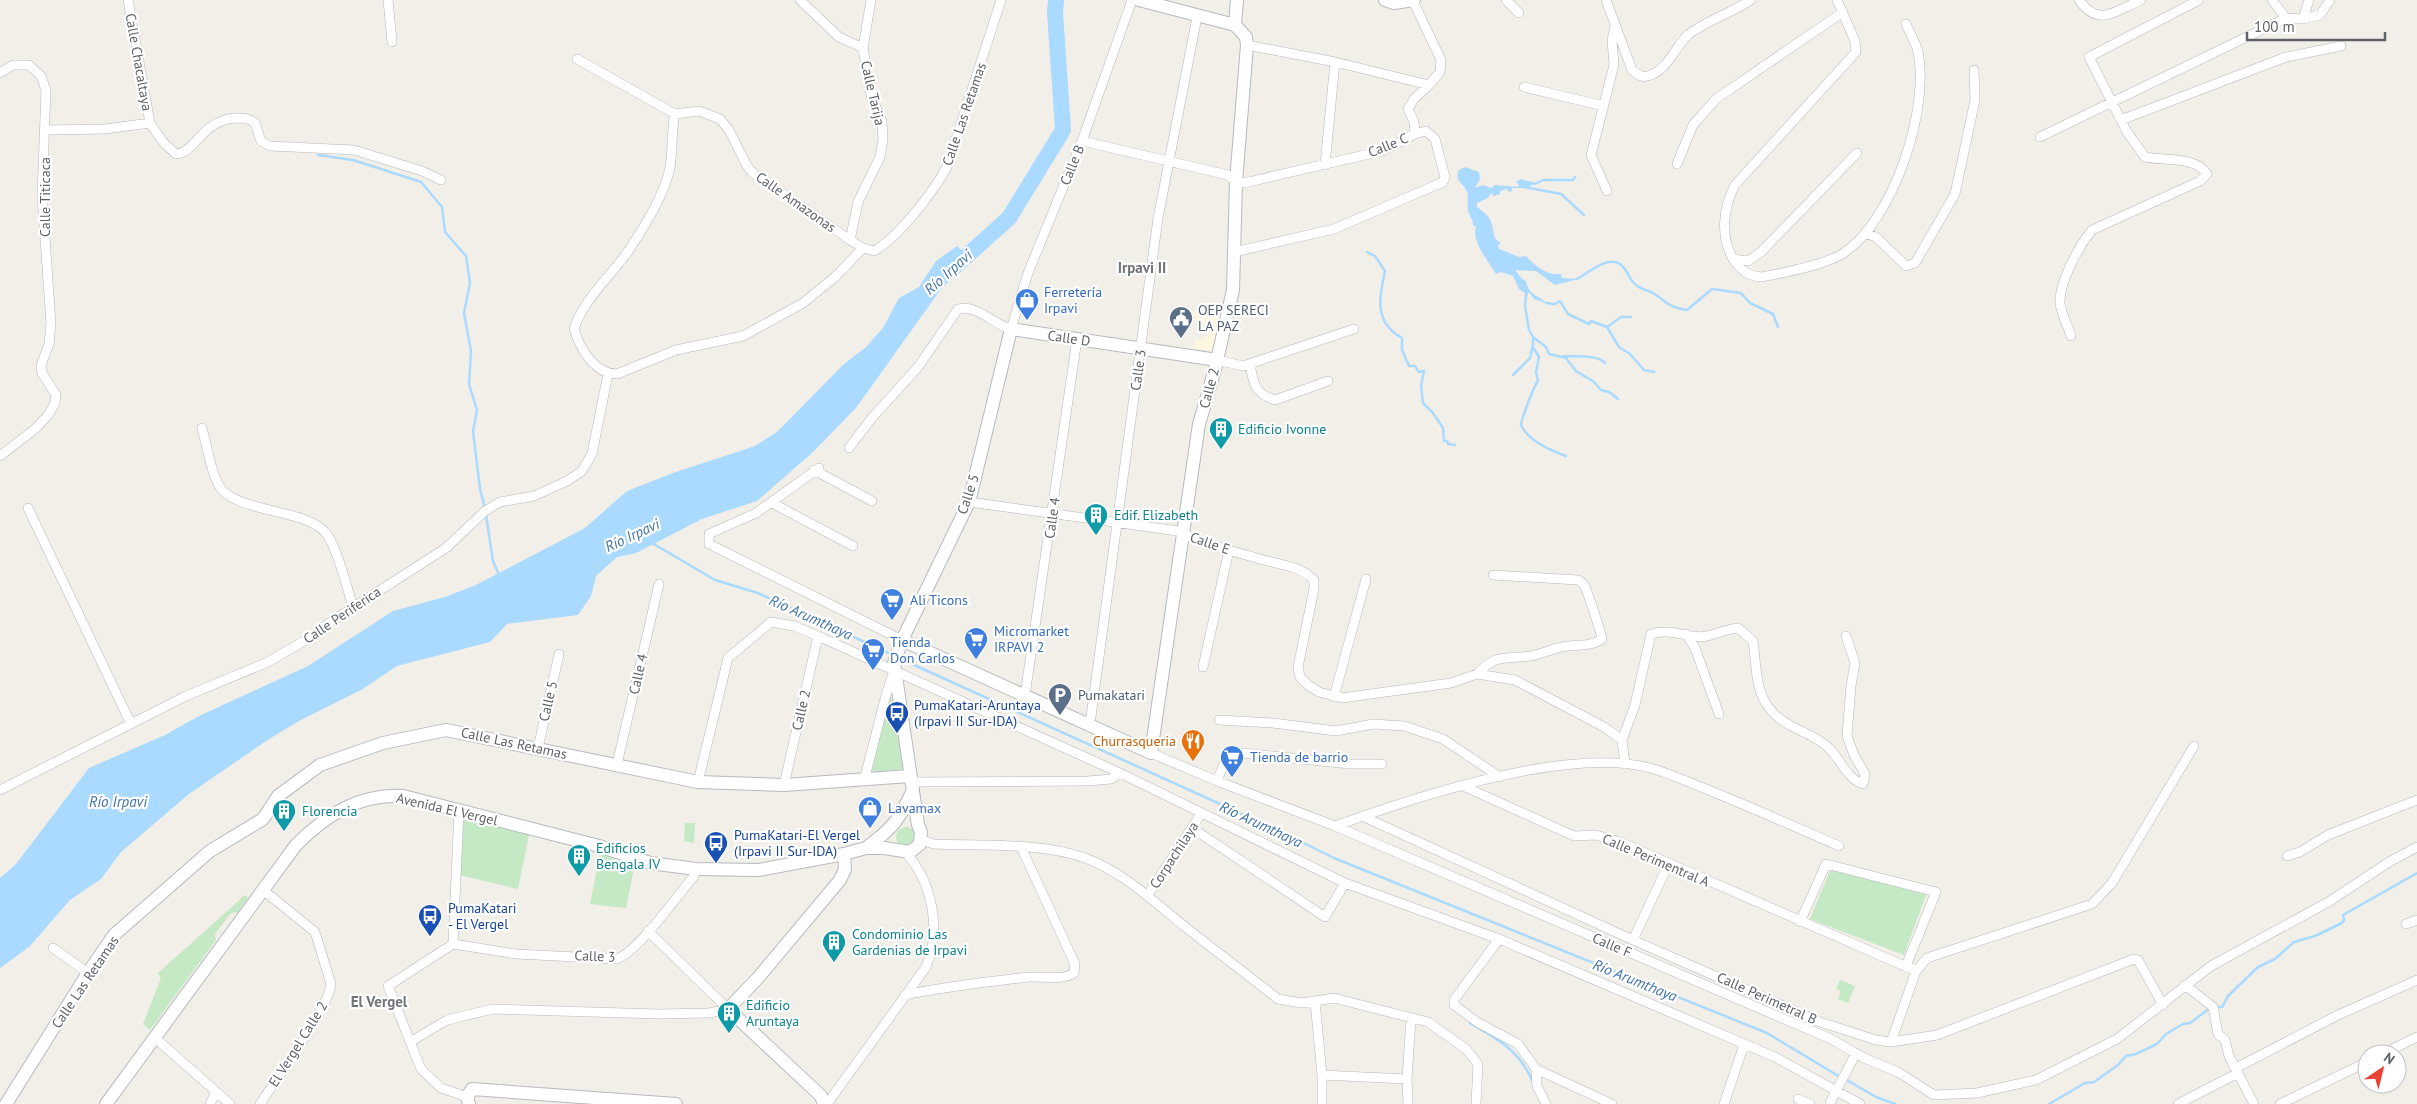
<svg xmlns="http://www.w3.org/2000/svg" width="2417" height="1104" viewBox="0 0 2417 1104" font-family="'PT Sans',sans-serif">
  <rect width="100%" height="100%" fill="#f1efe8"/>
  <path fill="#fef7e0" d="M1193,311L1221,317L1215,348L1211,351L1193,348L1195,339L1204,340V336H1208L1210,325L1191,319Z"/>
  <path fill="#c5e8c5" d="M889,696L893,699L903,769L874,772L870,768Z
    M463,818L529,835L518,889L459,875Z
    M685,823H695L694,843L684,841Z
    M896 837a10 10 0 1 1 20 0a10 10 0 1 1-20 0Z
    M600,853L634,868L626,908L590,904Z
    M1831,868L1926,895L1904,955L1810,919Z
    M245,895L248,898L238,912L231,913L215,934L216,940L150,1030L143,1024L161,978L158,973Z
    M1840,980L1855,986L1848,1003L1838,999L1841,991L1836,989Z"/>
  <path fill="#aadaff" d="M1465,167L1479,172L1480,179L1475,188L1483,185L1491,188L1495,185L1517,187L1519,185L1516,182L1521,179L1536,183L1527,188H1512L1511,193L1506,189L1500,191V194L1494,196L1491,193L1488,198L1477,203V207C1483,212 1489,215 1491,222C1495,231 1491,238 1501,243L1498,245L1499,249L1519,257L1526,256C1535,266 1547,276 1561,274L1562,278L1579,279L1555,285L1536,271L1515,270L1522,279L1526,281C1528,296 1543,297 1546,303L1534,299L1529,292L1526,298V294L1519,289L1513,276L1501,272L1496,274C1489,262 1471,241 1476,227L1473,225C1473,218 1469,216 1468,211C1467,205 1469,196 1467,191C1462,182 1454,181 1459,170Z
    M957,246L972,260L941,289L856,408L812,453L757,501L702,519L636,553L617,557L596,576L591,596L578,615L507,624L490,642L397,666L361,690L299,721L269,739L189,794L121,852L101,879L70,900L29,947L0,968V878L16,864L89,768L165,735L199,716L308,666L393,611L445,597L476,585L585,528L627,491L673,473L755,446L777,432L843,365L866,347L883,328L899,298L919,287L936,261Z"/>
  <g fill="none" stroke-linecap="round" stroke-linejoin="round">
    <path stroke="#aadaff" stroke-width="2.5" d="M318,155L353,160L421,182L442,207L445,232L466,256L470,283L464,313L471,351L469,384L477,410L473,431L480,489L485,509
      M1535,184L1543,180H1573L1575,177
      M1524,187L1561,194L1584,215
      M1367,252L1375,256L1385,271C1379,300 1374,322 1402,338V350L1409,366H1415L1419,372L1424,371L1421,386L1423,403L1433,413L1443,428L1444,441H1447L1448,444L1455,445
      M1577,279C1588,273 1602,260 1615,262C1624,263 1628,276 1633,282C1639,290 1646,289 1653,293C1667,302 1668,307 1687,310L1712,289L1741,293L1750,303L1773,314L1778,327
      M1526,295L1525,306L1529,330L1533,337V347L1539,357L1536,372L1538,381C1534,385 1521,421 1521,425C1528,441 1552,451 1566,456
      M1546,303L1555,304L1560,301L1568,314L1589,324L1591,321L1607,327L1619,347L1630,354L1644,370L1654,372
      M1607,327L1621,317H1631
      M1533,337L1546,347L1549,354L1566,358L1576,371L1594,382L1601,390L1609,392L1618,399
      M1564,356C1575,357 1596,354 1605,363
      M1513,375L1530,358L1533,345
      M486,515L493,561L499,575
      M652,543L715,580L758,593L893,655
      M901,659L1275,829L1334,858L1767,1033L1840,1077
      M2216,1007H2222L2228,996L2258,967L2275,959L2294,942L2315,936L2342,923L2344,920L2343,915L2417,873
      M1470,1023C1498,1039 1519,1050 1533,1082
      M1845,1079L1876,1097L1895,1104
      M2049,1104L2085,1083L2094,1082L2118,1065L2126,1056L2136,1054L2157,1044L2166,1034L2183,1024L2190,1023L2210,1008"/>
    <path stroke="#aadaff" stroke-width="16" d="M952,269L1009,218L1063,130L1055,12L1056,0"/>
    <g stroke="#b5b8bc" stroke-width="10">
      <path id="street" d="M128,0L150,123L163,142L176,154C195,153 202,120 236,118C243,118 249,118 255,123L261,141L270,146L354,150L422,171L441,180
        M388,0L392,42
        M800,0L839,37L863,48
        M1506,0L1519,13
        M1606,0L1632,70C1639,76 1644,79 1653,74C1669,67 1676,45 1689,34C1708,20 1731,13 1751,0
        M1837,0L1855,41L1856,52L1735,185C1723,208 1720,236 1733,259L1748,261L1761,252L1857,153
        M2079,0C2099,28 2115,11 2141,0
        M2272,0L2286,18L2303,19L2320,15L2330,0
        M2303,19L2309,0
        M1247,45L1335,62L1429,85L1440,72L1441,60L1413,1
        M577,59L675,114L699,111L720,119L729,130L747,166L753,173L850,240L863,248L874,251C898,238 934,191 947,167L1001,0
        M0,73L13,65H29L41,76L46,90L42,196L51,323L49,344L41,365L42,373L56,395L55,403L49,414L35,429L0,456
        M1524,87L1604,106
        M675,114C671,132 673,150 670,168C664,195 646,224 631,247C614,274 584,297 574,329C580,349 595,374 617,374L676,350L743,336L803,303L835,277L863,248
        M2121,120L2286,57L2341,46
        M46,130L105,129L150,123
        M1415,134L1414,122L1408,109L1414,99L1429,85
        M2040,137L2286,18
        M1082,141L1228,175L1236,182L1244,183L1382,151L1415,134L1426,131L1435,139L1445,177L1443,182L1334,229L1234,252
        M1677,164L1693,125L1716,99L1843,12
        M1325,165L1335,62
        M1607,191L1591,155L1614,65L1612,40L1615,26
        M1867,234L1876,237L1906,266L1915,263L1955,194L1975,100L1974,70
        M850,240L858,202L880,157L883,140L882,122L871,95L863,48L871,0
        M1733,259C1741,271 1748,276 1762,277C1782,273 1825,265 1842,254C1893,223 1932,105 1917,48C1914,40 1909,31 1906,24
        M2071,336C2068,326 2061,313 2060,303C2059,282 2079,246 2092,230L2200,181L2207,174C2196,156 2164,161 2145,157L2127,132L2089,57L2199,0
        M1217,360L1243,366L1354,329
        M1250,364C1253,383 1255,394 1275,400L1328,381
        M202,428C207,446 210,468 218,484C232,513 304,508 325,532C336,543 348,591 353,607
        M849,448L871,419L918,367L958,309C976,304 993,324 1011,329L1028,273L1082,141L1132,0
        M819,468L756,513L709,534V544L902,640
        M814,470L872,501
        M969,502L1178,531C1203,544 1232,551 1260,559C1277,564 1301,566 1314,580V589L1298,667L1300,677L1308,685L1319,692L1342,698L1451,683L1477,674L1515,680L1604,727L1622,740L1625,764
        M772,503L853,546
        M28,508L131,724
        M1686,634L1695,648L1719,714
        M1203,667L1229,550
        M1477,674C1496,654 1504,659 1530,656C1543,654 1555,647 1568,646C1579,645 1593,646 1602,639C1602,636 1587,589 1584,585C1584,584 1579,580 1578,580L1493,575
        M1025,695L1077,339
        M1334,697L1366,579
        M1219,720L1273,723L1336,731L1373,724L1404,726L1443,739L1500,777
        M1088,724L1091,717L1158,218L1197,17
        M1622,740L1635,705L1651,634C1673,627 1689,640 1707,636C1718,634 1726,629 1738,628L1753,641C1758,679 1754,707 1793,727C1807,734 1818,738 1829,748C1841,760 1847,779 1863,784L1865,774L1854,755L1847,736L1851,686L1855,663L1846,636
        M538,748L559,654
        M1151,753L1217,781L1335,826L1831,1039L1864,1058L1898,1072L1934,1095L1977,1093L2036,1080L2117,1039L2211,966L2330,901L2389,862L2417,847
        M617,764L659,584
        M865,777L886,695L894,671
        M1217,781L1227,756L1232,752L1350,764H1382
        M698,782L728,658L771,622L794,626L818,636L1120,773
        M912,782L1088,781L1111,779L1120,773L1345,883L1499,939L1775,1057L1860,1104
        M784,785L818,636
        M1463,786L1574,836L1596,835L1620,842L1916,971
        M0,790L186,696L268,662L314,635L329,623L446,548L485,511L500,502L534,496L567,481L582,471L592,454L608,374
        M1362,816L1633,940L1820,1022L1876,1040L1891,1042L1937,1035L2134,959L2138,960L2163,1005
        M1335,826C1415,797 1568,746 1650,768C1669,773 1688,782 1706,789C1751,807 1795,827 1839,846
        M1192,828L1325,917L1345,883
        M922,840L934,844C981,846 1041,842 1085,858C1124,872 1156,904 1188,929C1218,953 1248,975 1278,999L1301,1003L1334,998L1428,1022L1466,1049L1478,1064L1476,1104
        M2287,856L2300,852L2328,835L2417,800
        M1147,896L1201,814
        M1800,922L1826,864L1936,892L1906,966
        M2406,924L2417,920
        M648,931L728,1009
        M1499,939L1454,1000V1005L1477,1022L1518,1044L1536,1069L1612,1104
        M1633,940L1668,865
        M453,944L516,954L616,959C637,953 678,895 694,876L696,869
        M453,944L388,986L421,1069L441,1088L467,1097
        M453,944L459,810
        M53,948L88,973
        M2185,985L2213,1007L2218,1034L2225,1040L2229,1056L2254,1104
        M905,995C946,986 987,982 1028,977C1043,976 1061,981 1074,973L1075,964L1021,847
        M1315,1001L1322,1075V1104
        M154,1037L230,1104
        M410,1042L447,1020L493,1009L658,1014L709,1013L728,1009
        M1891,1042L1916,971L1927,958L2092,904L2112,883L2194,746
        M2382,1054L2417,1037
        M2236,1068L2338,1015L2417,980
        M1536,1069L1537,1086L1546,1104
        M1322,1075L1407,1079
        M1798,1099L1810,1104
        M1830,1103L1856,1053
        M210,1104L216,1092
        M260,1104C275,1081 330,1005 331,984L315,932L263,890
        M827,1104L926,967C942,930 932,882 906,853
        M1408,1104L1407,1079L1411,1019
        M1724,1104L1744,1045
        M2178,1104L2238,1073
        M2280,1104L2367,1062"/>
    </g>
    <g stroke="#b6babf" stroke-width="14">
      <path id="secondary" d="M1385,0L1394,3L1414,0
        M1235,25L1237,0
        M902,640L1151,753L1199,424L1215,369L1233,290L1236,182L1247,45L1246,37L1235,25L1139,0
        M866,848C893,828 899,820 913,790
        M6,1104L88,973L114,935L210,851L263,819L278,796L320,765L383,743L446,730L698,782L784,785L910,776
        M106,1104L296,845C326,815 358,794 403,796L599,846L650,863L696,869L759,870L844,854L866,848H884L910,852L920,844L921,832L918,825L894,663L902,640L969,502L1011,329L1217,360
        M469,1104L467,1097L472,1089L676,1104
        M824,1104L821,1096L728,1009L757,979L840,880L845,869L844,854"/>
    </g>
    <use href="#street" stroke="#fff" stroke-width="9"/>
    <use href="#secondary" stroke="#fff" stroke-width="12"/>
  </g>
  <defs>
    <g id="shop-pin" transform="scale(1.25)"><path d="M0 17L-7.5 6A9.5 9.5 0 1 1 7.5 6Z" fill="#3f7fe0" stroke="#fff"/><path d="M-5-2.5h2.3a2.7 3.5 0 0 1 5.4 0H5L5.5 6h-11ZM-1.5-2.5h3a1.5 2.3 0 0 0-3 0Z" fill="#fff"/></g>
    <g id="civic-pin" transform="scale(1.25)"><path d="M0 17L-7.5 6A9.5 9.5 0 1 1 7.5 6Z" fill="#5c6f8a" stroke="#fff"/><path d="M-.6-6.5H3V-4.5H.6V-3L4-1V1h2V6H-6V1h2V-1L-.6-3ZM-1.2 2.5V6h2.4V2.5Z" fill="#fff"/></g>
    <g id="building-pin" transform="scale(1.25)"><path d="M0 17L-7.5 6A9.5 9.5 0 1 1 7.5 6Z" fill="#0f9aa8" stroke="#fff"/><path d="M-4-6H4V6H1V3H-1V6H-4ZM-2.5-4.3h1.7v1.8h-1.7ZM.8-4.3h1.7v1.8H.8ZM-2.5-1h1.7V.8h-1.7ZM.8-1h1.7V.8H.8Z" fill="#fff"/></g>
    <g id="supermarket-pin" transform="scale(1.25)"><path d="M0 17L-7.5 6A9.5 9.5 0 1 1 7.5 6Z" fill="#3f7fe0" stroke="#fff"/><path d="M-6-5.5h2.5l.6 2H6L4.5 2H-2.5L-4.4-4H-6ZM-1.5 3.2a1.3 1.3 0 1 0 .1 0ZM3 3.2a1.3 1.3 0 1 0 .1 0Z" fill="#fff"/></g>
    <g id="parking-pin" transform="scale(1.25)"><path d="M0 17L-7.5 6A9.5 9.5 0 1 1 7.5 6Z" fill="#5c6f8a" stroke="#fff"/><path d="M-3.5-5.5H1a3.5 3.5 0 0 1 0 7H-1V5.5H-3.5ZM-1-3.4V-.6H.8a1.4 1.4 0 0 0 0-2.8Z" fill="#fff"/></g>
    <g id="bus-pin" transform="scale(1.25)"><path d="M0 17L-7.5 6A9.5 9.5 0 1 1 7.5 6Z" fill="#1a4fb4" stroke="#fff"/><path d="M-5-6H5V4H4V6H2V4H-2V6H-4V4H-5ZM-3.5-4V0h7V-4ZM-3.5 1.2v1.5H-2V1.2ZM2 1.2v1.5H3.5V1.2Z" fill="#fff"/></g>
    <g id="restaurant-pin" transform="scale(1.25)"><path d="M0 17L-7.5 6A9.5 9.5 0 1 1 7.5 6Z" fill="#e8710a" stroke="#fff"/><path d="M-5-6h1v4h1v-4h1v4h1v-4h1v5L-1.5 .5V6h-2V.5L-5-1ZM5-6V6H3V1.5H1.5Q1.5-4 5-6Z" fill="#fff"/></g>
  </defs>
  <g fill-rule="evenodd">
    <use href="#shop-pin" x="1027" y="300"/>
    <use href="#civic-pin" x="1181" y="318"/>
    <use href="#building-pin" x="1221" y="429"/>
    <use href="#building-pin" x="1096" y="515"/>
    <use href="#supermarket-pin" x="892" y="600"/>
    <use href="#supermarket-pin" x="976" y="639"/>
    <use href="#supermarket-pin" x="873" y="650"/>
    <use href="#parking-pin" x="1060" y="695"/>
    <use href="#bus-pin" x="897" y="713"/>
    <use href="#restaurant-pin" x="1193" y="741"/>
    <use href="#supermarket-pin" x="1232" y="757"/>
    <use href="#shop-pin" x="870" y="808"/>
    <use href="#building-pin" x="284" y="811"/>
    <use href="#bus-pin" x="716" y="843"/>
    <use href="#building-pin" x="579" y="856"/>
    <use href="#bus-pin" x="430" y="916"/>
    <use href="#building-pin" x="834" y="942"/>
    <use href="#building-pin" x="729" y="1013"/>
  </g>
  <g text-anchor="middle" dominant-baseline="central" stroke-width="4.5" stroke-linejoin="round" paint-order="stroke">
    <g font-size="14" fill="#5f6368" stroke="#fff">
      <text transform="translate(139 62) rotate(80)">Calle Chacaltaya</text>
      <text transform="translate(873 93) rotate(77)">Calle Tarija</text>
      <text transform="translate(964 114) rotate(-71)">Calle Las Retamas</text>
      <text transform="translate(1388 145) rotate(-22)">Calle C</text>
      <text transform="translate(1072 165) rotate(-68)">Calle B</text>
      <text transform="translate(45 197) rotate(-90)">Calle Titicaca</text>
      <text transform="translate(796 202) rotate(35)">Calle Amazonas</text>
      <text transform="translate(1069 338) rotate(8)">Calle D</text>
      <text transform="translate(1138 370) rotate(-82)">Calle 3</text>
      <text transform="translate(1209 388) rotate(-75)">Calle 2</text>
      <text transform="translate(968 494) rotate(-72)">Calle 5</text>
      <text transform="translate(1052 518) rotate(-82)">Calle 4</text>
      <text transform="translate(1210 543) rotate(19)">Calle E</text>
      <text transform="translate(342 615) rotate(-34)">Calle Periferica</text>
      <text transform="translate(638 674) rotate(-77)">Calle 4</text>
      <text transform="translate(548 701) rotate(-77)">Calle 5</text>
      <text transform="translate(801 710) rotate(-77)">Calle 2</text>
      <text transform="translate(514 743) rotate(12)">Calle Las Retamas</text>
      <text transform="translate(447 809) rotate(13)">Avenida El Vergel</text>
      <text transform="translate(1174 855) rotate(-57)">Corpachilaya</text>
      <text transform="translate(1656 860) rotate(23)">Calle Perimentral A</text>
      <text transform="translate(1612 945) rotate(23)">Calle F</text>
      <text transform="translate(595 956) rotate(2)">Calle 3</text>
      <text transform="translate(85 982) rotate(-56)">Calle Las Retamas</text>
      <text transform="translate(1767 998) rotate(24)">Calle Perimetral B</text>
      <text transform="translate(298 1044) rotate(-58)">El Vergel Calle 2</text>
    </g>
    <g font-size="14" fill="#366cbe" stroke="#fff" text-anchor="start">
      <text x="1044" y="292">Ferretería<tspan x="1044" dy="16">Irpavi</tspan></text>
      <text x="910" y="600">Ali Ticons</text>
      <text x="994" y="631">Micromarket<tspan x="994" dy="16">IRPAVI 2</tspan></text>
      <text x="890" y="642">Tienda<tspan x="890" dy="16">Don Carlos</tspan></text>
      <text x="1250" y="757">Tienda de barrio</text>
      <text x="888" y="808">Lavamax</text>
    </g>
    <g font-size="14" fill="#4e5e75" stroke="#fff" text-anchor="start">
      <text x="1198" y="310">OEP SERECI<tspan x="1198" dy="16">LA PAZ</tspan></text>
      <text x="1078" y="695">Pumakatari</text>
    </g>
    <g font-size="14" fill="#0d838f" stroke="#fff" text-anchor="start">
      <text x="1238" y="429">Edificio Ivonne</text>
      <text x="1114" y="515">Edif. Elizabeth</text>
      <text x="302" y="811">Florencia</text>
      <text x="596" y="848">Edificios<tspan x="596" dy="16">Bengala IV</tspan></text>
      <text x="852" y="934">Condominio Las<tspan x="852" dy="16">Gardenias de Irpavi</tspan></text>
      <text x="746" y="1005">Edificio<tspan x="746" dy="16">Aruntaya</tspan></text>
    </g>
    <g font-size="14" fill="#164399" stroke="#fff" text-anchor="start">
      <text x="914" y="705">PumaKatari-Aruntaya<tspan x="914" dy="16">(Irpavi II Sur-IDA)</tspan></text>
      <text x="734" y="835">PumaKatari-El Vergel<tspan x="734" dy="16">(Irpavi II Sur-IDA)</tspan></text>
      <text x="448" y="908">PumaKatari<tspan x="448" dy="16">- El Vergel</tspan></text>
    </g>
    <g font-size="14" fill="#c56008" stroke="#fff" text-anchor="end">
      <text x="1176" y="741">Churrasqueria</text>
    </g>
    <g font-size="15" font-weight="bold" fill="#70757a" stroke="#fff">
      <text x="1142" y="267">Irpavi II</text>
      <text x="379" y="1001">El Vergel</text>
    </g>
    <g font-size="15" font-style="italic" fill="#4174aa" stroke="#fff">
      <text transform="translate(948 272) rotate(-42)">Río Irpavi</text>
      <text transform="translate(632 535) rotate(-25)">Río Irpavi</text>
      <text transform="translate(811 617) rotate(24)">Río Arumthaya</text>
      <text x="118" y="801">Río Irpavi</text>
      <text transform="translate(1261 824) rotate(25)">Río Arumthaya</text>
      <text transform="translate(1635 980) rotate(22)">Río Arumthaya</text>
    </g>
  </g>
  <g transform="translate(2382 1069) rotate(35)"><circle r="24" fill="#ffffff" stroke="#bfc1c3"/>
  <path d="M0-4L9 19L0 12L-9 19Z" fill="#ea4335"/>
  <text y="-8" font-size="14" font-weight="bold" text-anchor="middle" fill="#5f6368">N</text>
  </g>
  <path d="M2247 32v8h138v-8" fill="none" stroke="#5f6368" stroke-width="2.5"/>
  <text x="2254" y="32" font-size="15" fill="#5f6368" stroke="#ffffff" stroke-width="4" paint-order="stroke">100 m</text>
</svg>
